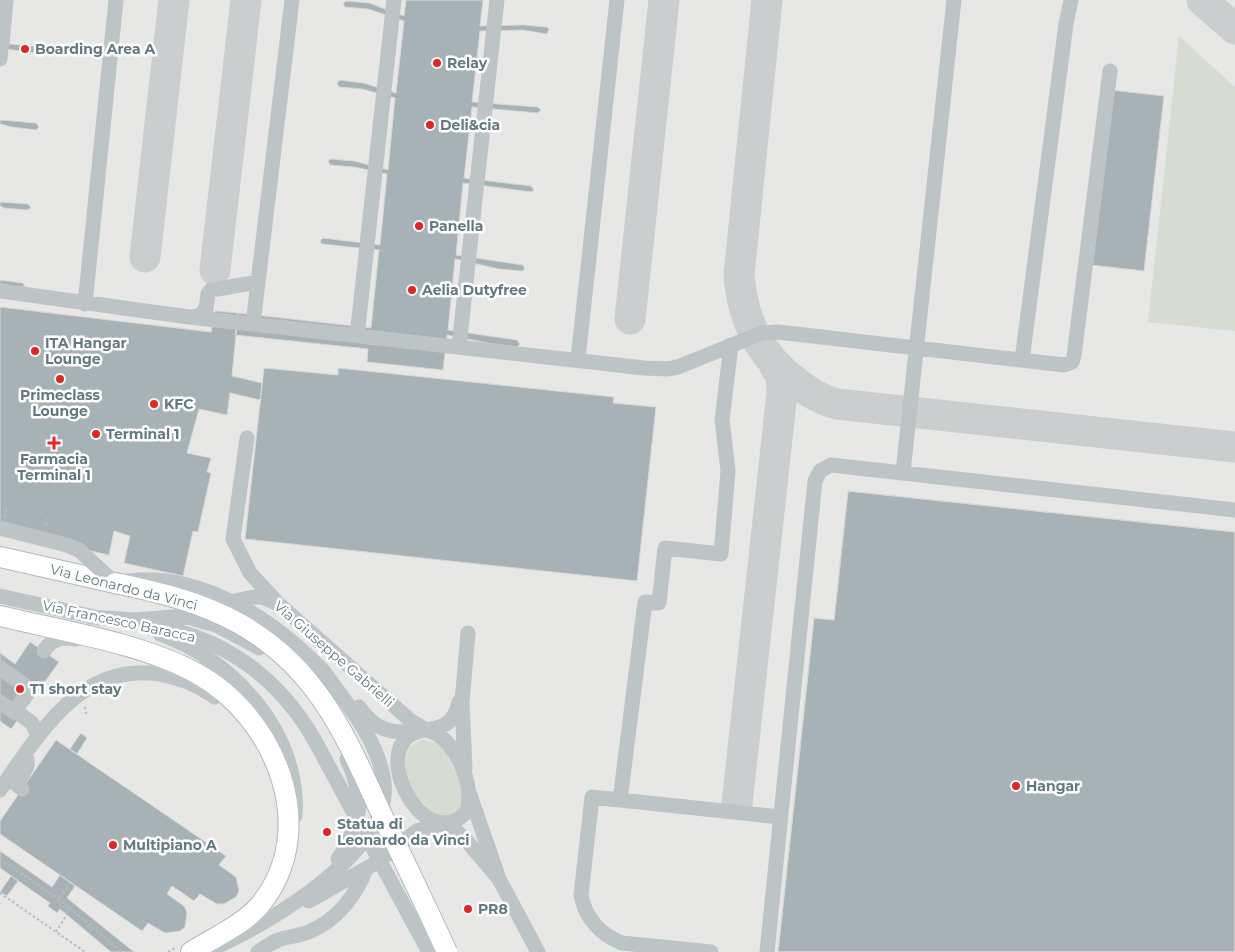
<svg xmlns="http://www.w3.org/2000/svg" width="1235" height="952" viewBox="0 0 1235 952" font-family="Montserrat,sans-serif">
  <rect width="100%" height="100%" fill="#f7f6f3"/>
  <path fill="#e7e7e6" d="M0,0H1235V952H0Z"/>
  <path fill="#d7dcd2" d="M1179,36L1235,87V331L1148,322Z
    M422,739L438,744L446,753L464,788L460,808L449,815L439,816C416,803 399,773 409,747Z"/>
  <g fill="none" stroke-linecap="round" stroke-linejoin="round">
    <path stroke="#cacecf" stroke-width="31" d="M767,0L739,275C743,321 759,355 797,383C810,393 821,400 837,404L1235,447
      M1202,0L1235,29
      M145,257L174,0
      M215,270L246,0
      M630,319L664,0
      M737,804L782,393L781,376L775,367"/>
  </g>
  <path fill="#a6b2b5" stroke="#d8d7d6" d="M406,0H483L480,26L524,25L547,27L549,29L547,34L523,30L480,31L472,102L538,107L541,110L538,113L472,107L464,178L531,186L534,190L531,192L463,183L456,255L523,265L525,269L522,271L499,269L455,259L448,330L517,340L520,344L517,347L493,344L447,335L443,370L367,362L368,349L235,335L238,313L371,328L379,250L322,244L320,241L323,238L380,245L387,174L354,167L330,165L328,161L331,159L354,161L388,170L395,98L362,89L339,87L337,83L340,80L363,83L396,93L404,21L368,9L345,7L343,4L346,1L369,3L404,16Z
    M0,43L41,47L43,51L40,54L0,48Z
    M1111,90L1164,96L1144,271L1091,265Z
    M0,120L36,123L39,127L36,130L12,127L0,124Z
    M0,202L28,204L31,208L27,210L4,208L0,206Z
    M0,280L23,283L25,287H0Z
    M0,307L211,332L215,311L238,313L232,376L262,383L260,400L230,393L227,415L199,409L187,453L211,458L207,472L211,473L198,532L193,531L183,576L124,563L130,536L114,531L109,555L0,531Z
    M264,368L338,375V368L614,397L613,403L656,407L637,581L245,539Z
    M848,491L1235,532V952H778L814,618L834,620Z
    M848,491L1235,532V952H778L814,618L834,620Z
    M30,642L59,662L11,729L0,721V653L15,664Z
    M81,733L87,738L77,754L70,749Z
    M56,740L226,856L219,865L236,877L239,891L236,897L224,904H217L200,894L194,901L172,886L167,894L184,906L187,912L185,927L180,931L165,933L148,923L142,931L0,834V821Z
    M0,851L52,887L60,875L75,886L67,898L134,952H111L60,909L57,913L48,906L50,903L0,868Z
    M11,876L18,881L7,896L0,892Z"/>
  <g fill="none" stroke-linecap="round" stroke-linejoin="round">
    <g stroke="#b1b8ba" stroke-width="22">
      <path id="major" d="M0,557L115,583
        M0,616C62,631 141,643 196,673C275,716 322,829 260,905C243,925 213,938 191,952"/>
    </g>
    <path stroke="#b7bcbe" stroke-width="2" stroke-dasharray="2.5 2.5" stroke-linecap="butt" d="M5,517L7,507
      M46,525L49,516
      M85,707L86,714
      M0,859L59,899L122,952
      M0,893L85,952
      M56,932L69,911L57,902L70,882
      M168,952L177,947"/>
    <path stroke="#bdc4c6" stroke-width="15" d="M2,44L6,0
      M0,59L1,48
      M0,291L189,317L644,368L667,369L678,367L762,333L778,332L1064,365L1072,362L1074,356L1110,71
      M85,304L116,0
      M191,317L199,316L206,309L208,294L211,290L258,282
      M253,324L292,0
      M357,336L394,0
      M459,346L497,0
      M578,359L617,0
      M1022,360L1066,24L1071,0
      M247,438L233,539L250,573L275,600
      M903,472L954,0
      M0,596L99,618
      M91,617L134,620L174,617L198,618L235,601L254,597H262L280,605L411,721L426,730
      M194,619L216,625L259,648
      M146,625C221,635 278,676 315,741
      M160,634C234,660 301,734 295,816
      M44,651C52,638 62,637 76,639
      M0,668L30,689L14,712L0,702
      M359,707C375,730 390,734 416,731
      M21,715L32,723L38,735
      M426,730C454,734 477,788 466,812C423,860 361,736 426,730Z
      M426,730C445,728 455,721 459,702
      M465,769L462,702L468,633
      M22,789L17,785L27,766V759
      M0,790C39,734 80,662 159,674C179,677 198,685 215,697
      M470,795L499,879L538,952
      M620,800L780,817
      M338,859C362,823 365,799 347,759
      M309,901L374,864L417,831L441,824L453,828L466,840L499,879
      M218,946C271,922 392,851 384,782C379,741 347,704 324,672
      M258,952C264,948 271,943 278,940C289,936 300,936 311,931C338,919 356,895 366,869
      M711,952L622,943C601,935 585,918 581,895L592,797L620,800L645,602L659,603L665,548L721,554L728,471L722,420L731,345
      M767,952L815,481L820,471L831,465L1235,510"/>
    <use href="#major" stroke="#fff" stroke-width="20"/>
    <g stroke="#b1b8ba" stroke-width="22" stroke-linecap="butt">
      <path id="major-bridge" d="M115,583C158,592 201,602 240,624C319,669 346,737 382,815C404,861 426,906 447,952"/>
    </g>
    <path stroke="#bdc4c6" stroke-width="15" d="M0,528L67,545L79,550L115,583C193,566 273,618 324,672
      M315,741L429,952"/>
    <use href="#major-bridge" stroke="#fff" stroke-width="20"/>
  </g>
  <g fill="#e72422" stroke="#fff" stroke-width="2">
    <circle cx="25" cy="49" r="5"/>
    <circle cx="437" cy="63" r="5"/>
    <circle cx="430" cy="125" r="5"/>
    <circle cx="419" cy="226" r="5"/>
    <circle cx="412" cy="290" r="5"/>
    <circle cx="35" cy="351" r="5"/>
    <circle cx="60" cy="379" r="5"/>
    <circle cx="154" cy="404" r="5"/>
    <circle cx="96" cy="434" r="5"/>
    <path d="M51.5 435.5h5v5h5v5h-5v5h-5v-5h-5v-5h5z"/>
    <circle cx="20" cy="689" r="5"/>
    <circle cx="1016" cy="786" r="5"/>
    <circle cx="327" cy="832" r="5"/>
    <circle cx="113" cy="845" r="5"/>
    <circle cx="468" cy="909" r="5"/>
  </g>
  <g text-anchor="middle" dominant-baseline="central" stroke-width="5" stroke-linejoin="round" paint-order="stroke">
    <g font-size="14" font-weight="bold" fill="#61797f" stroke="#fff" text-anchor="start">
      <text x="35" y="49">Boarding Area A</text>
      <text x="447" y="63">Relay</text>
      <text x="440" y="125">Deli&amp;cia</text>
      <text x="429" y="226">Panella</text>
      <text x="422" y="290">Aelia Dutyfree</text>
      <text x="45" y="343">ITA Hangar<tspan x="45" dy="16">Lounge</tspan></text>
      <text x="60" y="395" text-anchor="middle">Primeclass<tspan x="60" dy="16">Lounge</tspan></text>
      <text x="164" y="404">KFC</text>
      <text x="106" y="434">Terminal 1</text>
      <text x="54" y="459" text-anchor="middle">Farmacia<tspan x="54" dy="16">Terminal 1</tspan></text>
      <text x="30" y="689">T1 short stay</text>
      <text x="1026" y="786">Hangar</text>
      <text x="337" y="824">Statua di<tspan x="337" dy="16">Leonardo da Vinci</tspan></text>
      <text x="123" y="845">Multipiano A</text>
      <text x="478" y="909">PR8</text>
    </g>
    <g font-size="14" fill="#61797f" stroke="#fff">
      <text transform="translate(124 587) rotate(14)">Via Leonardo da Vinci</text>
      <text transform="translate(119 621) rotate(12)">Via Francesco Baracca</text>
      <text transform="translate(334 654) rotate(41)">Via Giuseppe Gabrielli</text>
    </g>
  </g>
</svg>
